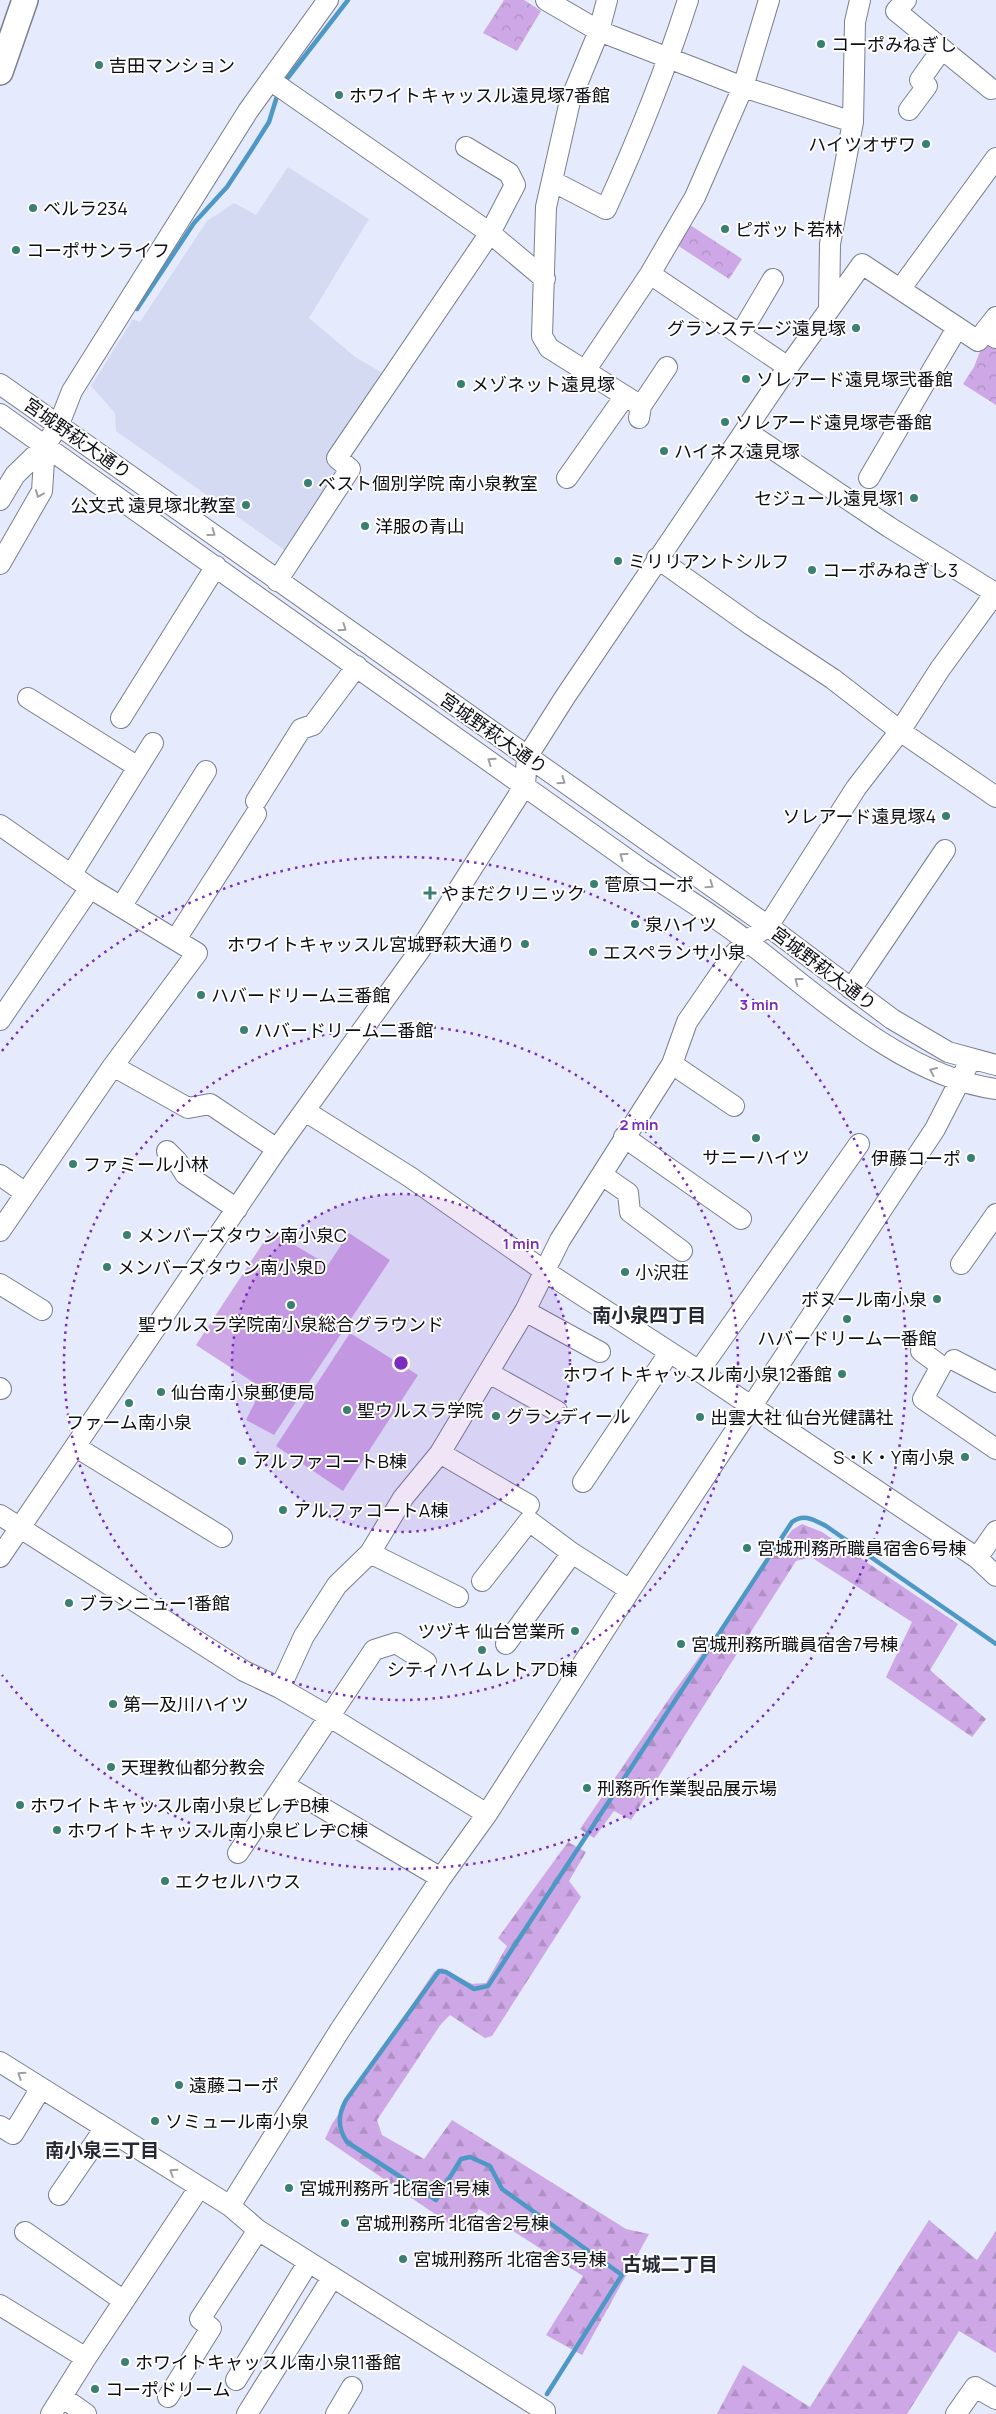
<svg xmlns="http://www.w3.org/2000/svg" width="996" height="2414" viewBox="0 0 996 2414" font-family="Manrope,'Noto Sans JP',sans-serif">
  <defs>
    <pattern id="forest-firs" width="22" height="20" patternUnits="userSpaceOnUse" patternTransform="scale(1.25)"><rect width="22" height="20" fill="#cda7e6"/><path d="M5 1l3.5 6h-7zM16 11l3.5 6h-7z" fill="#af8fc4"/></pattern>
    <pattern id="park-crowns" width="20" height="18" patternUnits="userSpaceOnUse" patternTransform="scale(1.25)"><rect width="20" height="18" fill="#cda7e6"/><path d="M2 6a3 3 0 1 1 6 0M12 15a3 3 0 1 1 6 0" fill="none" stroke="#af8fc4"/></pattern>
  </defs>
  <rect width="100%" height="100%" fill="#e5eafc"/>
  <path fill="#d4daf2" d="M288,167L369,219L309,318L355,357L386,375L343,469L286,551L116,431L115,413L91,386L133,319L140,322L207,221L234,203L256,215Z"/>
  <path fill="url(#forest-firs)" d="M802,1524L822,1532L958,1624L930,1670L986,1719L972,1737L886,1677L912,1622L811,1557L796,1561L631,1820L614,1811L594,1838L580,1829L673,1693L792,1530Z
    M568,1842L586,1852L569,1881L581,1897L492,2036L485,2038L450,2015L441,2024L377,2120L382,2135L424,2159L452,2120L626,2229L649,2234L582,2355L546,2335L583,2276L479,2209L463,2233L325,2139L332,2124L434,1972L442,1968L472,1984L486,1983L507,1946L498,1938Z
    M929,2220L977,2260L996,2231V2353L959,2331L907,2414H717L743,2365L810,2407Z"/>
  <path fill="url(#park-crowns)" d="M504,0H524L541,11L517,51L483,33Z
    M690,225L742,259L729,279L677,245Z
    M984,341L996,345V405L963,384L974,367Z"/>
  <path fill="#cda7e6" d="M271,1231L328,1265L349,1233L390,1260L274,1435L246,1420L262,1388L196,1345Z
    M350,1333L418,1375L343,1491L276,1446Z"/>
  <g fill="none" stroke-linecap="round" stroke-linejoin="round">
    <path stroke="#4d98c4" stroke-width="4.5" d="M283,84L348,0
      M137,309L194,223L227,187L252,149L269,122L278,93
      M547,2394L622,2275L502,2189L490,2166L470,2157L461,2159L436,2200L347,2142C337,2127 338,2115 346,2100L439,1971L446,1972L474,1989L488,1986L792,1522C804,1513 814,1520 826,1526L996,1644"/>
    <g stroke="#7b7f8f" stroke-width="22">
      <path id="minor" d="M546,0L599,31L743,87L769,0
        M607,0L599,31L570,101L546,207L542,336L549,348L641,406L639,418
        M906,0L896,11L991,89
        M270,80L490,233L545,279
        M909,110L927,86L920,80L942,49
        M552,181L606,209C637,141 665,72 688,0
        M650,274L788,367
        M901,288L996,158
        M829,309L830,244L853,122L855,22L860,0
        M985,331L996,317
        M741,333L773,279
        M585,371L650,274L695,197L743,87L853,122
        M0,384L768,926L892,1019L948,1052L996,1065
        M641,406L667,367
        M0,414L641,869C677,893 714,915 748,942C819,996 905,1077 996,1089
        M746,431L889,527L995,593
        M567,478L625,396
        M869,478L957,328
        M0,500L15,475L45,446L59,424L72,391L248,111L328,0
        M657,558L751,625L833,679L900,731L996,797
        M0,564L42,491L45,446
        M277,581L350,469L337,458L490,233L515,185L509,173L466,147
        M28,698L138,767
        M121,718L216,566
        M256,801L301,729L313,725L357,666
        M0,825L90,888L197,953L113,1066L0,1231
        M71,875L153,743
        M121,907L206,771
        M176,939L256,814
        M851,989L945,850
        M0,1020L90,888
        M672,1064L734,1106
        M113,1066L188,1108L210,1104L277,1149
        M305,1111L410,1177L543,1270L699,1371L977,1558L996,1576
        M624,1137L741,1219
        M167,1151L177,1161L185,1174L237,1209
        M0,1175L24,1192
        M602,1175L628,1193L630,1212L682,1251
        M961,1264L996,1214
        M0,1284L42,1310
        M525,1311L600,1352
        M921,1351L941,1366L923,1399L996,1449
        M954,1360L996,1382
        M699,1371L859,1144
        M489,1373L557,1411
        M0,1388L1,1389
        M76,1447L222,1537
        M440,1453L529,1505
        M583,1482L669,1353
        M0,1515L244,1671L280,1688L330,1717L487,1814
        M370,1553L458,1597
        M0,1557L277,1149L420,950L525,785L527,757L565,697L788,367L862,264L978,341L985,331L996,338
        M977,1558L996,1531
        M482,1581L529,1521L572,1553L630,1590
        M506,1644L572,1553
        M280,1688L304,1636L337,1585L370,1553L403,1498L440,1453L525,1311L560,1240L672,1064L687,1022L733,955L747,941L768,926L856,788L900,731L940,669L996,592
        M284,1785L441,1878
        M238,1853L374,1650L396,1643L426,1662
        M0,2062L230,2206
        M0,2126L13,2134L41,2088
        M59,2195L105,2128
        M25,2232L124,2301
        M0,2305L86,2358
        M236,2380L308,2263
        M62,2397L86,2414
        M168,2397L211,2328L200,2319L258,2230
        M51,2414L86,2358L199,2188
        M247,2414L332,2278
        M336,2414L352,2387
        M545,2414V2411L258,2230L230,2206L340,2030L441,1878L487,1814L630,1590L935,1129L971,1059
        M956,2414L975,2387L996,2399"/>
    </g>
    <g stroke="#7b7f8f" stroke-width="28">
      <path id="major" d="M0,72L25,0"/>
    </g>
    <use href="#minor" stroke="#fff" stroke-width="20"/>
    <use href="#major" stroke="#fff" stroke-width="25"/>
  </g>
  <defs><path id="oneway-chevron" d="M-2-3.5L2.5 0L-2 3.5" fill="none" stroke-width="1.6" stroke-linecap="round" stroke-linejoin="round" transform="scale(1.25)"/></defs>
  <g stroke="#9e9fa1">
    <use href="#oneway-chevron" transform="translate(39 494) rotate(112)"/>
    <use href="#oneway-chevron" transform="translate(212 533) rotate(36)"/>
    <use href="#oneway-chevron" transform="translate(343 628) rotate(35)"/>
    <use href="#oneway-chevron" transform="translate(491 761) rotate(-145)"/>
    <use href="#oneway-chevron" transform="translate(562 781) rotate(35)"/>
    <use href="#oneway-chevron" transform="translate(623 856) rotate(-144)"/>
    <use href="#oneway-chevron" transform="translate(710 885) rotate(35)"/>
    <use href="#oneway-chevron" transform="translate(798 981) rotate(-143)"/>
    <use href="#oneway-chevron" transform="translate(933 1071) rotate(-156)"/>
    <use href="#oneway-chevron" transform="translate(21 2075) rotate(-147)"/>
    <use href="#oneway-chevron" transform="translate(173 2172) rotate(-147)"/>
  </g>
  <circle cx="401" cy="1363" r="169" fill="#7b2cbf" fill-opacity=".12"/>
  <g fill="none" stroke="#7b2cbf" stroke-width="2.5" stroke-dasharray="2.5 5">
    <circle cx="401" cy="1363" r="169"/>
    <circle cx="401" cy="1363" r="337"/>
    <path d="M2 1051A506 506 0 1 1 2 1675"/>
  </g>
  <g fill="#3a7f73" stroke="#fff" stroke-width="2">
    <circle cx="821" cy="44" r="5"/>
    <circle cx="99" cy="65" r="5"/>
    <circle cx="339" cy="95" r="5"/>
    <circle cx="926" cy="144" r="5"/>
    <circle cx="33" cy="208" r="5"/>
    <circle cx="725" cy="229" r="5"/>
    <circle cx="16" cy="250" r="5"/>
    <circle cx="856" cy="328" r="5"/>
    <circle cx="746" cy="379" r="5"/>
    <circle cx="461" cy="384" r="5"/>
    <circle cx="725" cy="422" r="5"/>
    <circle cx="664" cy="451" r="5"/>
    <circle cx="308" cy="483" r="5"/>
    <circle cx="914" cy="498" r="5"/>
    <circle cx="246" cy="505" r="5"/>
    <circle cx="365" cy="526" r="5"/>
    <circle cx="618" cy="561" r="5"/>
    <circle cx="812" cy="570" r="5"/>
    <circle cx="946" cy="816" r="5"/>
    <circle cx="594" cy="884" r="5"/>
    <path d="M427.5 885.5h5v5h5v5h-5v5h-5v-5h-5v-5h5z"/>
    <circle cx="635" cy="924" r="5"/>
    <circle cx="525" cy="944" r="5"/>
    <circle cx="593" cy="952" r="5"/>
    <circle cx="201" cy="995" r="5"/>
    <circle cx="244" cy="1030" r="5"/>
    <circle cx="756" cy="1138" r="5"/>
    <circle cx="971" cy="1158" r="5"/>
    <circle cx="73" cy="1164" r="5"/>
    <circle cx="127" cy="1235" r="5"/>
    <circle cx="107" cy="1267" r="5"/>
    <circle cx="625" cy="1272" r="5"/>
    <circle cx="937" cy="1299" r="5"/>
    <circle cx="291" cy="1305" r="5"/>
    <circle cx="847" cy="1319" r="5"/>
    <circle cx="842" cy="1374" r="5"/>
    <circle cx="161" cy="1392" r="5"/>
    <circle cx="129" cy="1403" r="5"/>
    <circle cx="347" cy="1410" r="5"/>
    <circle cx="496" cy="1416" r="5"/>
    <circle cx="700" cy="1417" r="5"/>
    <circle cx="965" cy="1457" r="5"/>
    <circle cx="242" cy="1461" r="5"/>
    <circle cx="283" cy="1510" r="5"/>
    <circle cx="747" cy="1548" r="5"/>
    <circle cx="69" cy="1603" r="5"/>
    <circle cx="575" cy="1631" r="5"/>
    <circle cx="681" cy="1644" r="5"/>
    <circle cx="482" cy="1650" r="5"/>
    <circle cx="113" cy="1704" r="5"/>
    <circle cx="111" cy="1767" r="5"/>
    <circle cx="587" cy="1788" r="5"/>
    <circle cx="20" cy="1805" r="5"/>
    <circle cx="57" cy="1830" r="5"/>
    <circle cx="165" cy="1881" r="5"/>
    <circle cx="179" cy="2085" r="5"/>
    <circle cx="155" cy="2121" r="5"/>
    <circle cx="289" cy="2188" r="5"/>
    <circle cx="345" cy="2223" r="5"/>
    <circle cx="403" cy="2259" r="5"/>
    <circle cx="125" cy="2362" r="5"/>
    <circle cx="95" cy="2389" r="5"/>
  </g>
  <g text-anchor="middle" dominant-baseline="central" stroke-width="4" stroke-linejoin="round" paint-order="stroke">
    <g font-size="18" fill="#0d0e14" stroke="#fff" text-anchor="start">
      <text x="831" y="44">コーポみねぎし</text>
      <text x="109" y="65">吉田マンション</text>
      <text x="349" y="95">ホワイトキャッスル遠見塚7番館</text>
      <text x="916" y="144" text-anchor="end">ハイツオザワ</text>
      <text x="43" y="208">ベルラ234</text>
      <text x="735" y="229">ピボット若林</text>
      <text x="26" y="250">コーポサンライフ</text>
      <text x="846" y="328" text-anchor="end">グランステージ遠見塚</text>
      <text x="756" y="379">ソレアード遠見塚弐番館</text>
      <text x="471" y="384">メゾネット遠見塚</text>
      <text x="735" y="422">ソレアード遠見塚壱番館</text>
      <text x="674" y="451">ハイネス遠見塚</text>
      <text x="318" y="483">ベスト個別学院 南小泉教室</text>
      <text x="904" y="498" text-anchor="end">セジュール遠見塚1</text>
      <text x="236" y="505" text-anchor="end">公文式 遠見塚北教室</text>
      <text x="375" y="526">洋服の青山</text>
      <text x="628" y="561">ミリリアントシルフ</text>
      <text x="822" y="570">コーポみねぎし3</text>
      <text x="936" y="816" text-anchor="end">ソレアード遠見塚4</text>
      <text x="604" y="884">菅原コーポ</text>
      <text x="441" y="893">やまだクリニック</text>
      <text x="645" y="924">泉ハイツ</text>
      <text x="515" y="944" text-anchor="end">ホワイトキャッスル宮城野萩大通り</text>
      <text x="603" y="952">エスペランサ小泉</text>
      <text x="211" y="995">ハバードリーム三番館</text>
      <text x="254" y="1030">ハバードリーム二番館</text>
      <text x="756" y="1157" text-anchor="middle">サニーハイツ</text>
      <text x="961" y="1158" text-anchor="end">伊藤コーポ</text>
      <text x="83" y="1164">ファミール小林</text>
      <text x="137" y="1235">メンバーズタウン南小泉C</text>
      <text x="117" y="1267">メンバーズタウン南小泉D</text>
      <text x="635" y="1272">小沢荘</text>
      <text x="927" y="1299" text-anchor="end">ボヌール南小泉</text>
      <text x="291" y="1324" text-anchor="middle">聖ウルスラ学院南小泉総合グラウンド</text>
      <text x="847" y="1338" text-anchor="middle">ハバードリーム一番館</text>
      <text x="832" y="1374" text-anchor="end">ホワイトキャッスル南小泉12番館</text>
      <text x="171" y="1392">仙台南小泉郵便局</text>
      <text x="357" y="1410">聖ウルスラ学院</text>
      <text x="506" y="1416">グランディール</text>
      <text x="710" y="1417">出雲大社 仙台光健講社</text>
      <text x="129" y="1422" text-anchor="middle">ファーム南小泉</text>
      <text x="955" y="1457" text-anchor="end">S・K・Y南小泉</text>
      <text x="252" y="1461">アルファコートB棟</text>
      <text x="293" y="1510">アルファコートA棟</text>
      <text x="757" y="1548">宮城刑務所職員宿舎6号棟</text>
      <text x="79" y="1603">ブランニュー1番館</text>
      <text x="565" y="1631" text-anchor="end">ツヅキ 仙台営業所</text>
      <text x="691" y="1644">宮城刑務所職員宿舎7号棟</text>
      <text x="482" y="1669" text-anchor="middle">シティハイムレトアD棟</text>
      <text x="123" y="1704">第一及川ハイツ</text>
      <text x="121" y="1767">天理教仙都分教会</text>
      <text x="597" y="1788">刑務所作業製品展示場</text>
      <text x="30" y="1805">ホワイトキャッスル南小泉ビレヂB棟</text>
      <text x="67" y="1830">ホワイトキャッスル南小泉ビレヂC棟</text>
      <text x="175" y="1881">エクセルハウス</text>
      <text x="189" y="2085">遠藤コーポ</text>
      <text x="165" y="2121">ソミュール南小泉</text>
      <text x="299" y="2188">宮城刑務所 北宿舎1号棟</text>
      <text x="355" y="2223">宮城刑務所 北宿舎2号棟</text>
      <text x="413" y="2259">宮城刑務所 北宿舎3号棟</text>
      <text x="135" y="2362">ホワイトキャッスル南小泉11番館</text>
      <text x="105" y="2389">コーポドリーム</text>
    </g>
    <g font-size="18" fill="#0d0e14" stroke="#fff">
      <text transform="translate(78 438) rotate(35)">宮城野萩大通り</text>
      <text transform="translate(494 733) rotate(35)">宮城野萩大通り</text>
      <text transform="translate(824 968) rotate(37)">宮城野萩大通り</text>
    </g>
    <g font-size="19" font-weight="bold" fill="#252936" stroke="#fff">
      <text x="649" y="1315">南小泉四丁目</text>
      <text x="102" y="2150">南小泉三丁目</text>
      <text x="670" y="2264">古城二丁目</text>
    </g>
  </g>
  <circle cx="401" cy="1363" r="8" fill="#7b2cbf" stroke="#fff" stroke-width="2.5"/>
  <g font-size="15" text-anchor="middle" font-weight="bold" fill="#7b2cbf" stroke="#fff" stroke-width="4" stroke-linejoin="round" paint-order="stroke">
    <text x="759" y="1010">3 min</text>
    <text x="639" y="1130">2 min</text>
    <text x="521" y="1249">1 min</text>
  </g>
</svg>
